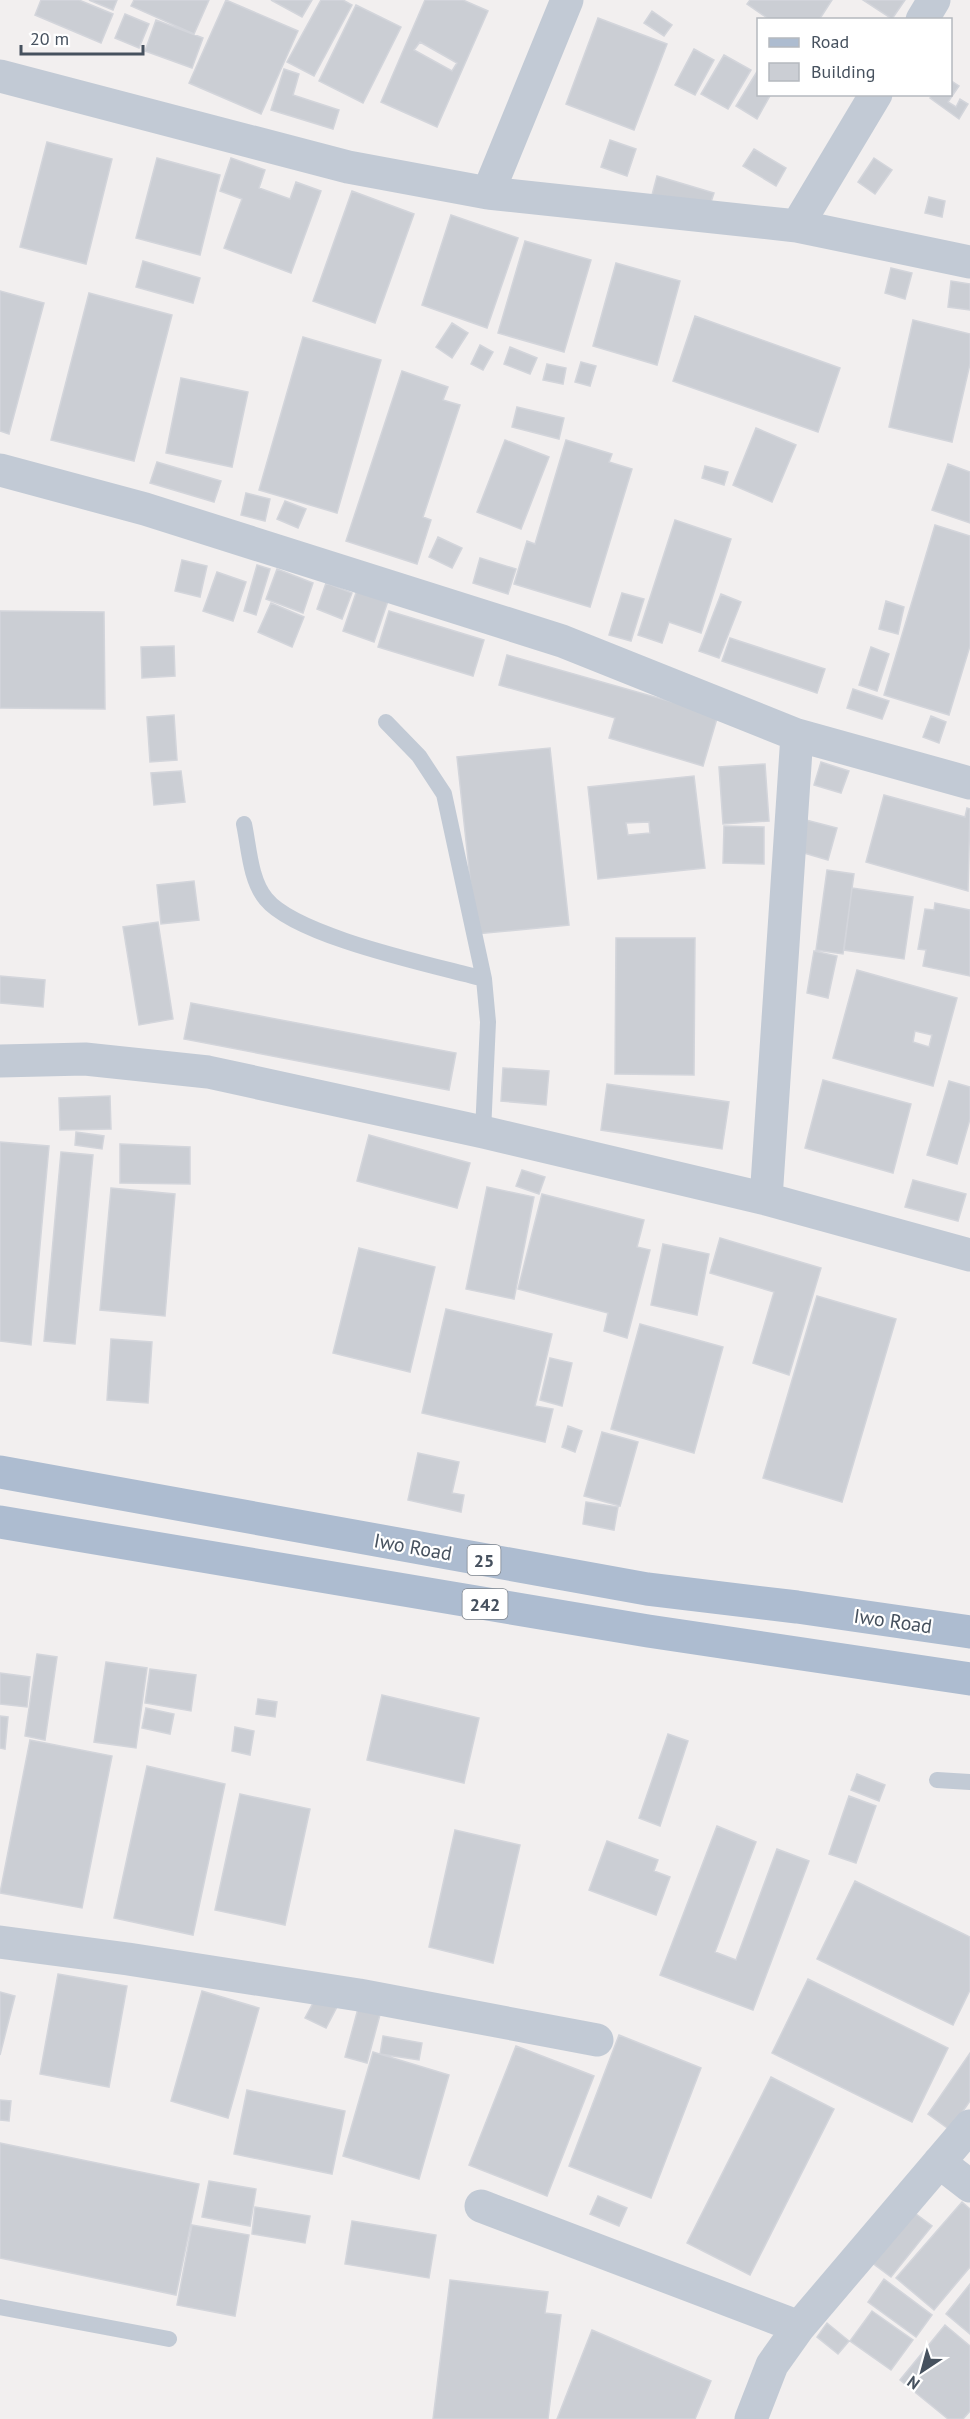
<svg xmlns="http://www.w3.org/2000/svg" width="970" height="2419" viewBox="0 0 970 2419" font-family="'PT Sans',sans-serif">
  <rect width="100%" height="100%" fill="#f2efef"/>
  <path fill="#cbced4" stroke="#d3d5db" stroke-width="1.5" fill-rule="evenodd" d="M41,0H79L113,14L101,43L35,15Z
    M89,0H117L113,10Z
    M134,0H209L194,34L131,6Z
    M226,0L298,31L261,114L189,83Z
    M271,0H312L302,17Z
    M321,0H343L352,5L314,76L287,62Z
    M425,0H463L488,11L437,127L381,102ZM420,42L457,63L452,71L414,50Z
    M750,0H832L819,20H770L747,4Z
    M863,0H905L892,19Z
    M356,5L401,27L363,103L319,81Z
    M652,11L672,25L664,36L644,23Z
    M125,14L149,24L139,48L115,38Z
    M598,18L667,44L634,130L566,104Z
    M156,20L203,38L192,68L145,51Z
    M694,49L714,60L695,95L675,85Z
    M724,55L751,70L728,109L701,94Z
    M284,69L299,74L293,95L339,110L333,129L271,110Z
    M758,70V94H771L757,119L736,106Z
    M950,80L959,86L948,102L956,107L960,99L968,104L959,119L930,98L932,94H950Z
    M610,140L636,149L627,176L601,167Z
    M47,142L112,159L86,264L20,247Z
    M754,149L786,168L776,186L743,166Z
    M157,158L220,175L200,255L136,238Z
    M231,158L265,170L259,188L290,199L296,182L321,191L291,273L224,248L242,199L220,191Z
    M874,158L892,170L875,194L858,182Z
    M657,176L714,193L708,211L652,195Z
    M352,191L414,214L375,323L313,301Z
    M929,197L945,201L942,217L925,213Z
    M451,215L518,238L487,328L422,305Z
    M525,241L591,260L564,352L498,333Z
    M143,261L200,278L193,303L136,287Z
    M616,263L680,281L657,365L593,346Z
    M891,268L912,273L905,299L885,293Z
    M951,281L970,284V310L948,307Z
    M0,291L44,303L9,434L0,431Z
    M89,293L172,315L134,461L51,440Z
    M695,316L840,368L818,432L673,381Z
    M913,320L970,334V364L952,442L889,427Z
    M452,323L468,333L452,358L436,347Z
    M303,337L381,360L337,513L259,490Z
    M480,345L493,352L483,370L471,364Z
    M510,347L537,358L530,374L504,364Z
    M581,362L596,366L590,386L575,382Z
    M547,364L566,368L563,384L543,380Z
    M402,371L448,387L443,400L460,405L423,517L431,520L417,564L346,541Z
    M181,378L248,392L232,467L166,453Z
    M517,407L564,418L559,439L512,427Z
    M756,428L796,445L772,502L733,485Z
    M505,440L549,457L521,529L477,512Z
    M566,440L612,454L609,462L632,469L590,607L514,584L527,541L535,544Z
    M157,462L221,481L214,502L150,483Z
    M948,464L970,472V523L932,510Z
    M705,466L728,472L724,485L702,478Z
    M246,493L270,499L265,521L241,515Z
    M285,501L306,509L298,528L277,519Z
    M675,520L731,539L701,633L669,622L662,643L638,635Z
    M935,525L970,536V646L949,715L884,695Z
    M438,537L462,548L452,568L429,557Z
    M480,558L516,569L508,594L473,583Z
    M182,560L207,566L200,597L175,591Z
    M257,565L270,569L256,615L244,611Z
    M277,569L313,583L303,613L266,599Z
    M217,572L246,582L233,621L203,611Z
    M326,583L352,593L342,619L317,609Z
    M357,590L388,601L374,642L343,631Z
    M622,593L644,599L631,641L609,635Z
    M721,594L741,602L719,658L699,651Z
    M886,601L904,607L898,634L879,629Z
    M271,603L304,617L292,647L258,632Z
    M0,611L104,612L105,709L0,708Z
    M389,611L484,640L473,676L378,647Z
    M730,638L825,669L817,693L722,661Z
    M174,646L175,676L142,678L141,647Z
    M871,647L889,654L877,691L859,685Z
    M507,655L718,715L703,766L609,738L615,718L499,685Z
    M853,689L889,701L882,719L847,708Z
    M174,715L177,760L150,762L147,717Z
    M931,716L946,722L939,743L923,737Z
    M550,748L569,925L476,934L457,757Z
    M821,762L849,771L841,793L814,785Z
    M765,764L769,821L723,824L719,767Z
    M181,771L185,802L154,805L151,773Z
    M694,776L705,868L598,879L588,787ZM649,822L650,833L628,835L626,823Z
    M884,795L965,817L967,808L970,809L968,891L866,862Z
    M806,820L837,828L828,860L797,851Z
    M724,826L764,827V864L723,863Z
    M827,870L854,874L843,954L816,950Z
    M194,881L199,920L161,924L157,885Z
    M852,888L913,897L904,959L844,950Z
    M935,903L970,910V976L923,966L926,950L918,949L925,909L934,910Z
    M158,922L173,1019L139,1025L123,927Z
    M616,938H695L694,1075L615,1074Z
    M814,951L837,956L828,998L807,993Z
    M857,970L957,998L933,1086L833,1058ZM915,1031L932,1035L929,1047L913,1042Z
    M0,976L45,980L43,1007L0,1003Z
    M191,1003L456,1053L449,1090L184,1039Z
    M503,1068L549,1071L546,1105L501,1101Z
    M823,1080L911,1104L893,1173L805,1148Z
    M949,1081L970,1087V1119L957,1164L927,1155Z
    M607,1084L729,1102L722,1149L601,1130Z
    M110,1096L111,1129L60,1130L59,1098Z
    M76,1132L104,1136L102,1149L75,1145Z
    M369,1135L470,1163L457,1208L357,1181Z
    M0,1142L49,1146L31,1345L0,1341Z
    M120,1144L190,1147V1184L120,1183Z
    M61,1152L93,1155L75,1344L44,1341Z
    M522,1170L545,1177L539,1194L516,1186Z
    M913,1180L966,1194L958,1221L905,1207Z
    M487,1187L534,1197L514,1299L466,1289Z
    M111,1188L175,1194L165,1316L100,1310Z
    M542,1194L644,1220L637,1247L650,1250L627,1338L604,1331L608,1313L518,1289Z
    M720,1238L821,1268L789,1375L753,1363L774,1292L710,1273Z
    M663,1244L709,1254L697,1315L651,1305Z
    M359,1248L435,1267L410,1372L333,1353Z
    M817,1296L896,1319L842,1502L763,1478Z
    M446,1309L552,1334L535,1406L553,1409L545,1442L422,1413Z
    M640,1324L723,1347L694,1453L611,1429Z
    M111,1339L152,1342L148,1403L107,1400Z
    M550,1358L572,1363L562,1406L540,1400Z
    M568,1426L582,1431L575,1452L562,1447Z
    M602,1432L638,1442L620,1506L584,1496Z
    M418,1453L459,1462L452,1493L464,1495L461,1512L408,1500Z
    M586,1502L618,1507L614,1530L583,1524Z
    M37,1654L57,1657L45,1740L25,1736Z
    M106,1662L147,1668L136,1748L94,1742Z
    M150,1669L196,1675L191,1711L145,1703Z
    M0,1673L30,1677L27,1707L0,1704Z
    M382,1695L479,1718L464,1783L367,1760Z
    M258,1699L277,1702L275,1717L256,1714Z
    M146,1708L174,1714L170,1734L142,1728Z
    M0,1716L8,1717L5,1749L0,1748Z
    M235,1727L254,1731L250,1755L232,1751Z
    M668,1734L688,1741L660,1826L639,1818Z
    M30,1740L112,1756L82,1908L0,1893Z
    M147,1766L225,1784L193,1935L114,1918Z
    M857,1774L885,1785L879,1801L851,1790Z
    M240,1794L310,1809L285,1925L215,1910Z
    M849,1796L876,1806L856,1863L829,1854Z
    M717,1826L756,1842L715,1952L736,1960L777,1849L809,1861L753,2010L660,1975Z
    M455,1830L520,1845L493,1963L429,1947Z
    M607,1841L658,1860L654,1871L670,1877L656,1915L589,1890Z
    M855,1881L970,1937V1990L953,2025L817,1959Z
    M58,1974L127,1986L109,2087L40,2074Z
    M808,1979L948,2048L912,2122L772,2053Z
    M202,1991L259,2008L228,2118L171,2101Z
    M0,1992L15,1996L0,2055Z
    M319,1992L339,2003L326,2028L305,2018Z
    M359,2005L381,2011L367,2063L345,2057Z
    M619,2035L701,2068L651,2198L569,2166Z
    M383,2036L422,2043L419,2060L380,2054Z
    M516,2046L594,2076L547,2196L469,2165Z
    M373,2052L449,2075L419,2179L343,2156Z
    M970,2053V2101L950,2130L928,2114Z
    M771,2077L834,2109L750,2275L687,2243Z
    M247,2090L345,2111L332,2174L234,2154Z
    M0,2100L11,2101L9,2121L0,2120Z
    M0,2143L199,2184L176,2295L0,2258Z
    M209,2181L256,2189L250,2226L202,2217Z
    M598,2196L627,2208L619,2226L590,2214Z
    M962,2202L970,2209V2267L934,2310L896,2278Z
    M255,2207L310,2216L305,2243L252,2234Z
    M912,2211L932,2226L891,2277L871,2262Z
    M352,2221L436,2235L429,2278L345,2264Z
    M192,2225L249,2235L235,2316L177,2305Z
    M884,2279L932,2315L916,2337L868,2302Z
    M450,2280L548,2292L545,2313L561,2315L548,2419H433Z
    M970,2284V2334L946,2314Z
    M872,2311L913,2340L891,2370L850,2341Z
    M827,2323L849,2341L838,2354L817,2337Z
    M945,2325L970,2346V2411L963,2419H948L900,2380Z
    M592,2330L711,2381L695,2419H557Z"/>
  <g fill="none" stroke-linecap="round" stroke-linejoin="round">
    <path stroke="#c2cad5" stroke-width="16" d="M386,722L419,756L444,794L484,979L488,1022L483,1132
      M244,824C249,847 250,880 266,899C297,937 433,965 484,979
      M937,1780L970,1782
      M0,2307L169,2339"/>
    <path stroke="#c2cad5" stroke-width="33" d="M922,20L934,0
      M0,76L348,167L488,193L797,226L970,262
      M488,193L567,0
      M797,226L876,94
      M0,470L145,509L562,641L797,735L970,783
      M0,1061L85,1059L208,1072L483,1132L766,1199L970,1255
      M766,1199L797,735
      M0,1942L128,1959L359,1995L597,2040
      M939,2162L970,2186
      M481,2206L799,2327
      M751,2419L772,2365L799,2327L970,2126"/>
    <path stroke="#adbcd0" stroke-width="33" d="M0,1472L647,1589L797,1607L970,1632
      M0,1522L648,1631L970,1679"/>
  </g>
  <g text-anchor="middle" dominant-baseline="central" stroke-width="4.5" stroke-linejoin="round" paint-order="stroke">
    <g fill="#fff" stroke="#7e858e" stroke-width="1.5">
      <rect x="467.5" y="1545" width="33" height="30" rx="4.5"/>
      <rect x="462.5" y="1589" width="45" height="30" rx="4.5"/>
    </g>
    <g font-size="18" font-weight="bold" fill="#46515e">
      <text x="484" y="1560">25</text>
      <text x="485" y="1604">242</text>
    </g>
    <g font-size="20" fill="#46515e" stroke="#fff">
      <text transform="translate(413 1547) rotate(10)">Iwo Road</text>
      <text transform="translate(893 1621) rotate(8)">Iwo Road</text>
    </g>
  </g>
  <rect x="757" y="18" width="195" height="78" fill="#ffffff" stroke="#b5b9bf" stroke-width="1.5"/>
  <rect x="769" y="38" width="30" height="9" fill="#adbcd0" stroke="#b5b9bf" stroke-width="1.5"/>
  <text x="811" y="48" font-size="18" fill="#46515e">Road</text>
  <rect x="769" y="63" width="30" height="18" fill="#cbced4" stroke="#b5b9bf" stroke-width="1.5"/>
  <text x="811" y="78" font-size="18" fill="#46515e">Building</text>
  <g transform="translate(922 2371) rotate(216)" stroke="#ffffff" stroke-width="4.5" paint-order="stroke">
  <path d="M0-4.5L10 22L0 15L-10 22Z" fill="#46515e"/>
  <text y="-9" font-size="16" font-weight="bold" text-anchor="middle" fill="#46515e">N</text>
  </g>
  <path d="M21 45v9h122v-9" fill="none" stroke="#46515e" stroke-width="3"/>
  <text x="30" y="45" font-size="18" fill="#46515e" stroke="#ffffff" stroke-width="4.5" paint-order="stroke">20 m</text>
</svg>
